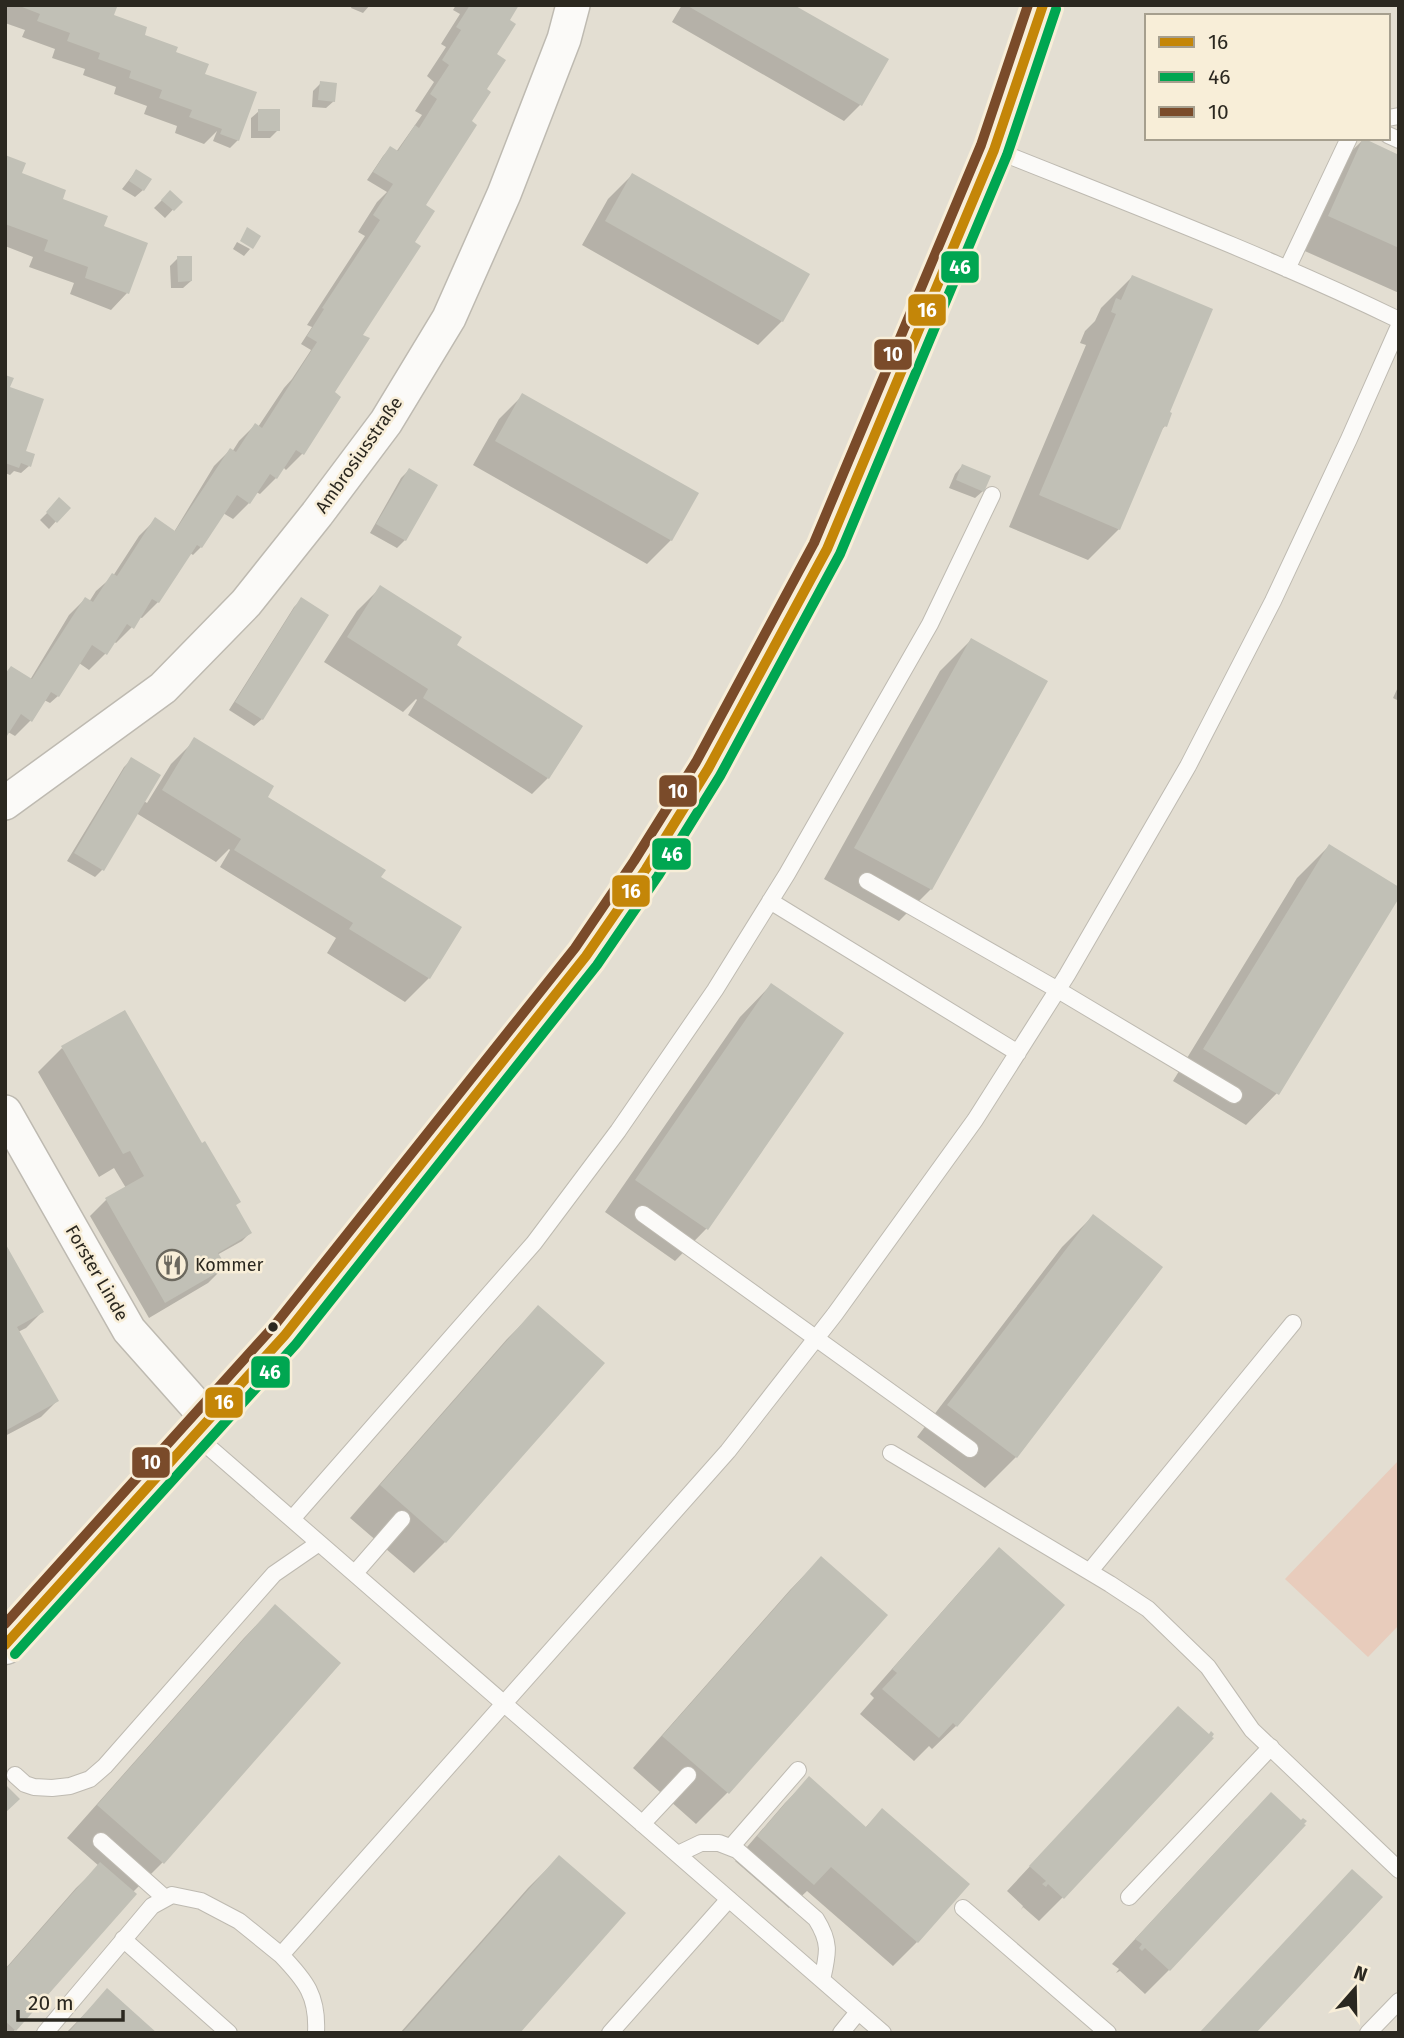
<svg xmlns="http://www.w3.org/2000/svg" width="1404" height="2038" viewBox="0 0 1404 2038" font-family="'Fira Sans',sans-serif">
  <rect width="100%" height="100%" fill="#e3ded2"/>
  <path fill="#e8ccbc" d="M1399,1460V1625L1368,1657L1285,1579Z"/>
  <path fill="#0003" d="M5,5H109L115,8L112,16L173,53L203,75L238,140L230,148L213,141L217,131L204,144L175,133L177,126L144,114L147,106L114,94L116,87L83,75L85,69L52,58L55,49L22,37L25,30L5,23Z
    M352,5H370L363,13L351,8Z
    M456,5H517L507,21L494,55L484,90L470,122L424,204L302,454L286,470L283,467L276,478L260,494L256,492L249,503L233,519L223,513L201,547L193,555L190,553L158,602L142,618L139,617L132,627L116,643L113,641L105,654L89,670L79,663L58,696L50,703L44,700L31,720L15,736L8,732L30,680L69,615L85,599L89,602L96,591L113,576L139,536L155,520L174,532L214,466L230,450L232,452L239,441L255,425L258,427L284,388L292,379L311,350L301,344L312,327L307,325L365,236L358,232L377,202L387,192L367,180L383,156L390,148L396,152L422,115L415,111L434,82L427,76L446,47L441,44L460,14L453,10Z
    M682,5H790L886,60L860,105L844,121L672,22Z
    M321,83L334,101L326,108L312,107L313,91Z
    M259,111L278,130L270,138H251V118Z
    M1363,140L1399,156V293L1298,248L1331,171Z
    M5,157L20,174L102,227L146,244L127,293L111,310L70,294L74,283L29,267L33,257L5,246Z
    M136,171L143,190L135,197L122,189Z
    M632,175L782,321L758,345L582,245L608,199Z
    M170,192L180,202L165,218L154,208Z
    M237,242L250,249L244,256L233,249Z
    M178,258L191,281L183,288H171L170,266Z
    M1132,277L1168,413L1165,426L1160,431L1119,529L1088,560L1009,527L1086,345L1080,343L1085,331L1095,321L1101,308Z
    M5,377L24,452L29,466L21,473L14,471L10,475L5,473Z
    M523,395L671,540L647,564L473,465L499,419Z
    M962,466L983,491L975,498L949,488L955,474Z
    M409,470L436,486L405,540L397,548L370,533L401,478Z
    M60,500L68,508L49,529L40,520Z
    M381,587L454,645L548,778L532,794L408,715L417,700L416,699L403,712L324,662L357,611Z
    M302,599L262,719L254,726L229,710L294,607Z
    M971,640L1046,682L931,889L899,921L824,879L940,671Z
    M1399,685V701L1393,698Z
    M195,740L261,804L379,878L429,978L405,1002L327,953L336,938L220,867L230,850L229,849L216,862L136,813L102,870L95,877L67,861L124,767L132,759L144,801L147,803L171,764Z
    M1329,846L1277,1093L1246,1125L1173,1081L1297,878Z
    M771,985L842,1034L706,1229L675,1261L605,1212L740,1017Z
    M62,1048L234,1206L250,1233L242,1241L217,1255L224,1267L208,1283L149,1318L90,1216L106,1200L126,1188L114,1168L99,1177L38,1072Z
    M1093,1216L1016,1457L985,1488L917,1437L1062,1247Z
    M5,1246L42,1312L26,1328L18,1332L57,1401L41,1417L5,1436Z
    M538,1308L445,1542L414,1573L350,1518L507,1339Z
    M999,1549L956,1726L932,1749L929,1746L914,1761L860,1714L874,1698L870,1694L976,1573Z
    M821,1558L885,1615L727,1793L696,1824L633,1768L790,1590Z
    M275,1606L339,1663L162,1863L132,1893L15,2030L12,2033H5V1969L76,1888L99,1866L67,1838L244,1638Z
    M1155,1732L1063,1897L1039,1921L1023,1907L1021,1910L1023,1906L1007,1891Z
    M809,1779L865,1828L882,1810L917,1942L893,1966L807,1891L789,1908L735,1861L785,1803Z
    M1247,1818L1169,1970L1145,1994L1120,1971L1116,1973L1119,1969L1112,1964Z
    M559,1857L517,2033H400L528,1888Z
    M107,1991L154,2033H66Z"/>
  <path fill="#c1c0b6" d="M17,5L117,7L114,15L147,27L145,35L178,47L176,52L209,64L205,74L257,92L239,141L220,134L222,129L189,117L192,110L159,98L162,90L129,78L131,71L98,59L100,53L67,41L70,33L37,21L40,14Z
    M470,5H519L510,20L516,24L497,54L506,60L487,89L491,92L472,121L477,125L426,205L435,211L415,242L421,246L363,335L370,338L335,392L341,397L304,455L296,450L277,479L270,474L250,504L237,495L202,548L197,545L159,603L152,599L134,629L127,624L107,655L92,645L59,697L51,692L32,722L21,714L5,739V674L11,666L32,679L85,597L93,602L112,573L117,576L155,517L175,531L230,448L236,452L255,423L262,428L317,342L307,336L324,309L322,308L380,220L373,215L393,184L373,172L390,146L398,151L415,125L419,128L437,99L430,94L449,65L442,60L461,30L456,27Z
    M686,5H794L889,59L862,106Z
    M320,81L337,83L335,102L318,100Z
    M258,109H280V131H258Z
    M1363,138L1399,155V248L1328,216Z
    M5,155L26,163L22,173L66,190L63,199L108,216L104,226L148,243L129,294L85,278L88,267L44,251L48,240L5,224L7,215L5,214Z
    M136,169L152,179L144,191L129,181Z
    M632,173L810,274L783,322L605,221Z
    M170,190L183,202L174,211L161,200Z
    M247,227L261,236L253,249L240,241Z
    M177,256H192V281L178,282Z
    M1132,275L1213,309L1170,412L1172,413L1167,427L1164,426L1120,530L1039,495L1116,314L1111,312L1116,298L1121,300Z
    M5,375L14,378L10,387L44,399L26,451L35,454L31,467L21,463L19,468L5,463Z
    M522,393L699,493L672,541L495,441Z
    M962,464L991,476L984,492L956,480Z
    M409,468L438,485L406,541L376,524Z
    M59,497L71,508L57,523L46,512Z
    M380,585L462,637L457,645L583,726L549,779L423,698L428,689L347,637Z
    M301,597L329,615L263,720L235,702Z
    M971,638L1048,681L932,890L854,848Z
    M194,737L274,786L268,797L386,870L381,877L462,927L430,979L349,929L353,923L234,850L241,839L162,790Z
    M131,757L161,775L104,871L74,853Z
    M1329,844L1399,887V898L1279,1095L1203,1049Z
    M771,983L844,1033L708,1230L635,1180Z
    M125,1010L202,1143L205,1141L241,1202L236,1205L252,1233L218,1253L227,1267L165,1303L105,1198L144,1176L130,1151L123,1154L61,1046Z
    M1093,1214L1163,1267L1017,1458L947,1405Z
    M5,1243L44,1312L17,1327L59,1401L5,1431Z
    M538,1305L605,1363L446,1543L380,1485Z
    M999,1547L1065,1605L957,1727L953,1723L939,1738L882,1689L897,1673L892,1669Z
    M821,1556L888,1615L729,1794L662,1736Z
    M275,1604L341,1663L164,1864L97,1805Z
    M1178,1706L1209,1734L1211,1731L1214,1734L1212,1737L1214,1738L1064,1899L1048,1884L1046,1887L1042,1884L1046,1881L1029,1866Z
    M809,1776L866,1827L882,1808L970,1884L918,1943L831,1867L814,1885L757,1836Z
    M5,1784L20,1799L5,1813Z
    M1271,1792L1301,1820L1303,1818L1307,1821L1304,1824L1306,1825L1170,1971L1145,1948L1142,1951L1139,1948L1142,1944L1135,1939Z
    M559,1855L626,1913L520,2033H402Z
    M100,1862L137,1894L16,2031L5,2021V1970Z
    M1352,1869L1383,1897L1256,2033H1199Z
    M107,1988L157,2033H68Z"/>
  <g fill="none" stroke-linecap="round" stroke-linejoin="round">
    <g stroke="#bebab1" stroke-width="18">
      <path id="lane" d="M1388,118L1399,116
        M1388,135L1399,140
        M995,150C1130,204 1267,256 1399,320
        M1287,269L1349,138
        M867,881L1058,990L1234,1095
        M770,901L1018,1053
        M643,1214L970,1449
        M195,1435L883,2033
        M891,1453L1110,1584L1148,1609L1208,1667L1252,1730L1399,1870
        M292,1519L534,1243L618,1131L715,990L787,874L930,624L992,495
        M1090,1571L1293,1323
        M355,1573L402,1519
        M15,1775L25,1784L34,1787L52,1788L70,1786L90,1779L105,1766L274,1574L319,1543
        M642,1824L688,1775
        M101,1841L165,1898
        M731,1847L798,1770
        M678,1854L701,1843H719L737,1850L816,1919C831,1943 828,1953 822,1980
        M1129,1897L1271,1747
        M963,1908L1108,2033
        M123,1939L229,2033
        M45,2033L152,1906L172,1895L201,1901L239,1921L281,1955
        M316,2033C318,1996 306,1981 281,1955L728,1451L835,1314L975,1120L1067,975L1188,766L1273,601L1349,439L1399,326
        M610,2033L729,1899
        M841,2033L858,2012
        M1368,2033L1399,2001"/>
    </g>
    <g stroke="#bebab1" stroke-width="36">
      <path id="street" d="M5,803L163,688L246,603L317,514L386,422L449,318L504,194L564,39L573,5
        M5,1112L129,1330L208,1419"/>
    </g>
    <g stroke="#bebab1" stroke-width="41">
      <path id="secondary" d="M5,1645L285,1335L586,956L646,869L708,769L827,549L994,150L1043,5"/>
    </g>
    <use href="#lane" stroke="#fbfaf8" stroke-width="16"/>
    <use href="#street" stroke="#fbfaf8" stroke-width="33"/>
    <use href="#secondary" stroke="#fbfaf8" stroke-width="38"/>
    <g stroke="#f8eed8" stroke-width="16">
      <path id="bus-1" d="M5,1645L285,1335L586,956L646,869L708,769L827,549L994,150L1043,5"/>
    </g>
    <g stroke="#f8eed8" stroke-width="16">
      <path id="bus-2" d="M15,1654L296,1344L597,965L658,876L720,776L840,554L1007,155L1056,9"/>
    </g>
    <g stroke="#f8eed8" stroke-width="16">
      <path id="bus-3" d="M5,1624L274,1326L575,948L634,861L696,762L814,543L981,145L1028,5"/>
    </g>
    <use href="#bus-1" stroke="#c48608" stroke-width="10"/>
    <use href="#bus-2" stroke="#00a651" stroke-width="10"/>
    <use href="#bus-3" stroke="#7a4b2a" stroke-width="10"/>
  </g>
  <defs>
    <g id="restaurant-ring" transform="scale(1.575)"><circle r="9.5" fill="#f8eed8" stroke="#6b685e" stroke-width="1.5"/><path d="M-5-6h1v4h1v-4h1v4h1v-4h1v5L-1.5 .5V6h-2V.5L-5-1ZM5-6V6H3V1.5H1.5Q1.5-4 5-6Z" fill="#6b685e"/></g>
  </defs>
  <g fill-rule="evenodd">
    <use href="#restaurant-ring" x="172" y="1265"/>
  </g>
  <circle fill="#2b2820" stroke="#f8eed8" stroke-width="2.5" cx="273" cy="1327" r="6"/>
  <g text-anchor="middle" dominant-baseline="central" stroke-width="5" stroke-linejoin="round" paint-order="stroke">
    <g font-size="18" fill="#2b2820" stroke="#f8eed8">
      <text transform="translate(359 455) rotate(-55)">Ambrosiusstraße</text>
      <text transform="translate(97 1273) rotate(60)">Forster Linde</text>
    </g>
    <g font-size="18" fill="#2b2820" stroke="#f8eed8" text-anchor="start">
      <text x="195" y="1265">Kommer</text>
    </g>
  </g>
  <g stroke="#f8eed8" stroke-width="2.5">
    <rect x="940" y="250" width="40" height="34" rx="7" fill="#00a651"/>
    <rect x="907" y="293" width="40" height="34" rx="7" fill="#c48608"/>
    <rect x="873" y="338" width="40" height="33" rx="7" fill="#7a4b2a"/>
    <rect x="658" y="774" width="40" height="34" rx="7" fill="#7a4b2a"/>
    <rect x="651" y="837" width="41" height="34" rx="7" fill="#00a651"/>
    <rect x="611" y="874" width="40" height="34" rx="7" fill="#c48608"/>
    <rect x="250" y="1355" width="41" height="34" rx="7" fill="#00a651"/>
    <rect x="204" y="1386" width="40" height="33" rx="7" fill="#c48608"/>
    <rect x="131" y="1446" width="40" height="33" rx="7" fill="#7a4b2a"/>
  </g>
  <g font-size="19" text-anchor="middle" font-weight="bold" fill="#fff">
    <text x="960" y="274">46</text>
    <text x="927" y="317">16</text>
    <text x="893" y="361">10</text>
    <text x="678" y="798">10</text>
    <text x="672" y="861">46</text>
    <text x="631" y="898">16</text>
    <text x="270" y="1379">46</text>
    <text x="224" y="1409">16</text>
    <text x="151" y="1469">10</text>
  </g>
  <rect width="1404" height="2038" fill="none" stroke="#2b2820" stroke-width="14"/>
  <rect x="1145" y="14" width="245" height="126" fill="#f8eed8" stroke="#a69f8e" stroke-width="2"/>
  <rect x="1159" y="37" width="35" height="10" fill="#c48608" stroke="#a69f8e" stroke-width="2"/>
  <text x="1208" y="49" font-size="21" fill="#2b2820">16</text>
  <rect x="1159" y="72" width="35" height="10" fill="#00a651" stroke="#a69f8e" stroke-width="2"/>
  <text x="1208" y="84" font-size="21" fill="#2b2820">46</text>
  <rect x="1159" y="107" width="35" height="10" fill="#7a4b2a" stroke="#a69f8e" stroke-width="2"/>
  <text x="1208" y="119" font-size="21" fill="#2b2820">10</text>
  <g transform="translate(1355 1989) rotate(20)" stroke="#f8eed8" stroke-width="5" paint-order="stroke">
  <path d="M0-5L12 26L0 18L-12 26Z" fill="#2b2820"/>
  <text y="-10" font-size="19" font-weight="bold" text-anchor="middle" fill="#2b2820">N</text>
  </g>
  <path d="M18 2010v10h105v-10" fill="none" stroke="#2b2820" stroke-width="3.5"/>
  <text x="28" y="2010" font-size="21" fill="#2b2820" stroke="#f8eed8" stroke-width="5" paint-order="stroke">20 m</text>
</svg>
